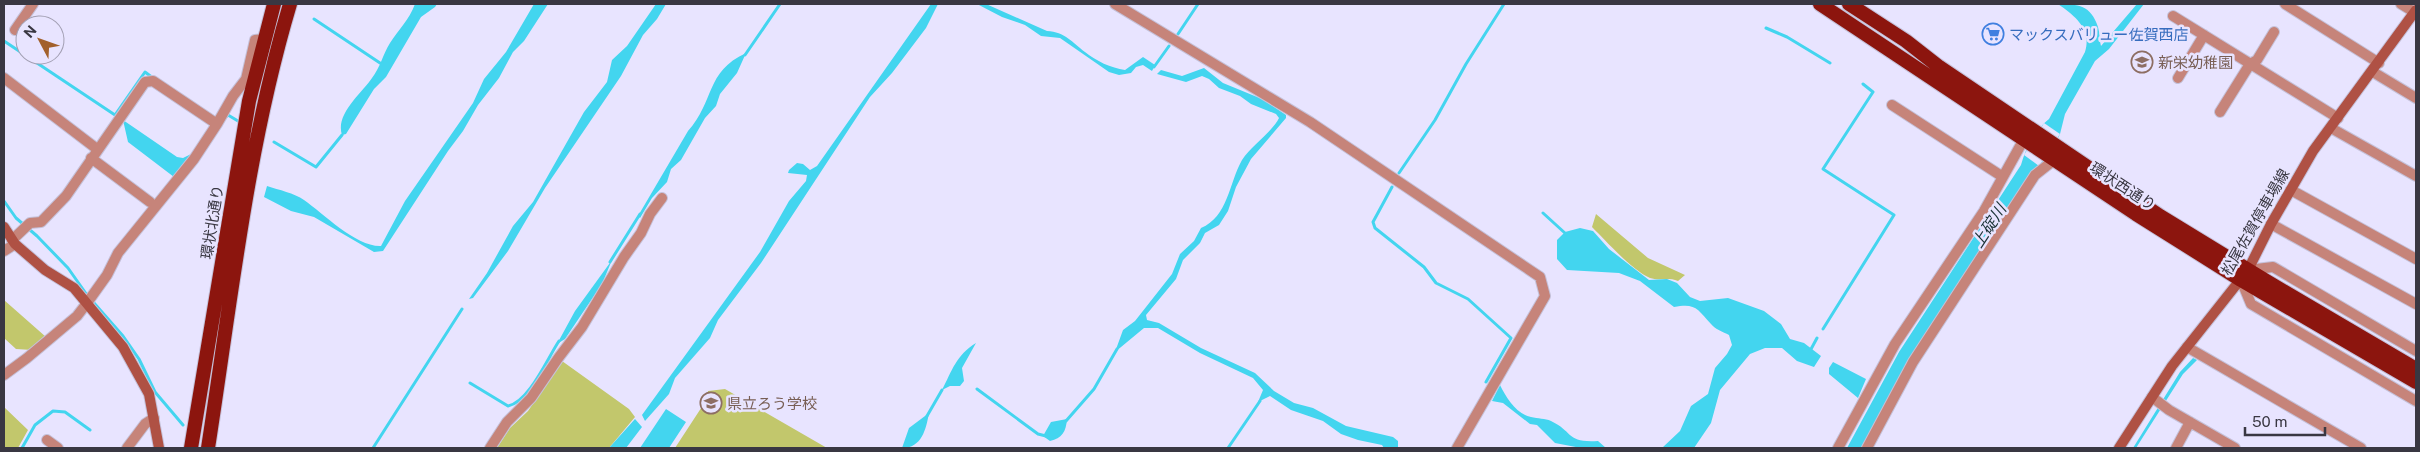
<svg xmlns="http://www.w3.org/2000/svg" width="2420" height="452" viewBox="0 0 2420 452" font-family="'Public Sans','Noto Sans JP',sans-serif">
  <rect width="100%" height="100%" fill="#e8e4ff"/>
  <path fill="#c2c76c" d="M1596,214L1648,258L1685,275L1678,281C1668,277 1659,281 1650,278C1633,271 1606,241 1592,227Z
    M4,300L46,337L32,350L16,349L4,338Z
    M562,361L629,409L635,417L609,448H497L510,428L528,411Z
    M725,389L827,448H675L707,399L708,391Z
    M4,407L28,430L18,448H5Z"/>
  <path fill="#43d5ef" d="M415,4H437L435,7L421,17L386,77L374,89L346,134L342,135C335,114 362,93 372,78C380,68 383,54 390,43C399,29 409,20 415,4Z
    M534,4H548L524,41L513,52L499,78L478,105L463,131L448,151L383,251L374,252L314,217L291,211L264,197L267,186C279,190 294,193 304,200C324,214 356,247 381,246L405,201L473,103L484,79L506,52Z
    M656,4H666L657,19L643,35L621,76L545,188L508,251L473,298L469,299L487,273L513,226L533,202L584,112L607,82L612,60L627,46Z
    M931,4H938L926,28L892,73L870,97L761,263L718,320L710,338L675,378L669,394L645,421L642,415L760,252L789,201L806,181L807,175L788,173L789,170L797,163L803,164L810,170L817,166Z
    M977,4H986L1047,31C1065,32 1072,42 1085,52C1096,61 1111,68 1125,70L1143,57L1155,65L1152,71L1143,65L1136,67L1131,73L1119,75L1109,72L1060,38L1041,36L1025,25L1002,17Z
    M2058,4C2078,4 2091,5 2098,27C2100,33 2099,40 2101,46L2137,4H2144L2109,49L2095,61L2065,114L2060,134L2055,144L1862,448H1847L1899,352L2021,165C2025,149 2036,129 2049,119L2085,52C2092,29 2075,16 2058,4Z
    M746,53L737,73L720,94L716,106L705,118L681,160L671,169L667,182L652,198L640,218L638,216L688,131C715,101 705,72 746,53Z
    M1204,68L1223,83L1262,99L1286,115V118L1251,159L1236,187L1228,211L1219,225L1205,233L1200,243L1183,260L1176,279L1146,315L1147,320L1159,323L1201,348L1255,373L1274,391L1294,403L1313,408L1346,426L1393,437L1398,441V448H1384L1382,445L1358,440L1341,434L1323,421L1291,410L1270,396L1258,402L1263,390L1253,378L1200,353L1158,328H1144L1115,352L1123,330L1135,321L1172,274L1180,254L1194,241L1201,228C1228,217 1229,183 1242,160C1251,146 1273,131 1279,118L1276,114L1251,104L1240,96L1219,88L1209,79L1202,76L1186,82L1157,74L1161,70L1182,76Z
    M123,120L177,157L183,158L193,153L174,177L128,142Z
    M1580,228L1593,231L1609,249L1649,280L1667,279L1677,283L1690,297L1700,301L1728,298L1764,311L1781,324L1790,339L1804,343L1821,356L1814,367L1797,361L1782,348H1765L1750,354L1720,390L1711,423L1694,448H1662L1680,431L1691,406L1708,394L1715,368L1727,354L1732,345L1729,335C1723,332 1715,329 1711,324C1697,309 1696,303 1674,307L1640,281L1619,273L1567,270L1557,259V240L1565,232Z
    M612,260L602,284L565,339L557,344L575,311Z
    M976,343L962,368L964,381L960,386H950L942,390C952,371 956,355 976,343Z
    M2193,358L2197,360L2183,374L2136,448H2133L2180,372Z
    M1833,362L1866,379L1858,398L1829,374V368Z
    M1500,385C1506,397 1516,414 1531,417C1538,419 1545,418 1551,421C1574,432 1566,443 1598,441L1606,448H1581L1555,443L1537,425L1530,424L1503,403L1492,401Z
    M666,409L686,422L669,448H640Z
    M929,413C926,429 922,448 902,448L909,428Z
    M635,419L642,427L626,448H609Z
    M1067,419C1066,432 1062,438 1050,441L1043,436L1051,422Z"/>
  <path fill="#e8e4ff" d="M2044,123L2060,134L2039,166L2024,155Z"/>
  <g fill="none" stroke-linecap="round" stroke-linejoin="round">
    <path stroke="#43d5ef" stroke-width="3" d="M314,19L380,63
      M1766,28L1787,37L1830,63
      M1178,34L1198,4
      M4,41L118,117
      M745,55L780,4
      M1154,67L1169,46
      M115,115L145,72L153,78
      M225,118L228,115L238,121
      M274,142L316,167L342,135
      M1399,173L1435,120L1466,64L1504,4
      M1392,187L1373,222L1375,228L1424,267L1436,283L1468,299L1511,338L1486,382
      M4,201L16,218L37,236L68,268L87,295L123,336L139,359L155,392L183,425
      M1543,213L1566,234
      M610,262L640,214
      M1823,329L1894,215L1823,169L1873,92L1863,84
      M1810,351L1817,338
      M470,383L508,406C529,402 547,359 559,341
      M977,389L1038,434L1046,436
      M927,416L942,390
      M1066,421L1094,389L1117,349
      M22,448L35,425L53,411L65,412L90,430
      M373,448L462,309
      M1228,448L1260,401"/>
    <g stroke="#c5c1d9" stroke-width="12">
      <path id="minor" d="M1115,4L1310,122L1540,277L1545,296L1457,448
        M2285,4L2379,63
        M2401,4L2414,12
        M2173,16L2338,118
        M15,30L33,4
        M2373,72L2416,98
        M4,78L97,149
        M2178,78L2204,35
        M1892,105L2003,177
        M2220,112L2250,64L2257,60L2274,32
        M2331,128L2416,176
        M91,158L150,202
        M2291,190L2416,259
        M2271,224L2416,304
        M12,240L30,223L41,222L66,196L145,82L153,81L217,124
        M4,251L15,244
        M2248,270L2273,267L2416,351
        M2241,280L2251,304L2416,401
        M2187,347L2361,448
        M4,375L27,358L77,316L87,303L107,275L118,253L194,159L217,124L233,96L246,79L255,40L264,39
        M2152,397L2169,410L2235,448
        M47,440L58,448
        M127,448L145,424L154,418
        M490,448L507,422L531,398L559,357L582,327L624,257L641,233L650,214L662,198
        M1838,448L1895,344L1984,211L2024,139
        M1867,448L1913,362L2035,175L2054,160
        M2176,448L2190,422"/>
    </g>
    <g stroke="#c5c1d9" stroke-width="12">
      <path id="secondary" d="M4,227L15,244L45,270L74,288L123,347L149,394L159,448
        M2119,448L2172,366L2248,270L2271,224L2313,151L2416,10"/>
    </g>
    <g stroke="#c5c1d9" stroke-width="16">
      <path id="trunk" d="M1820,4L2136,214L2241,280L2416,382
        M1849,4L1906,41L1938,66L2160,216L2268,282L2416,369
        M191,448L249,101L274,4
        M208,448C231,300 247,148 290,4"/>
    </g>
    <use href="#minor" stroke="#c6847a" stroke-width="10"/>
    <use href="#secondary" stroke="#af5144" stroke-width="10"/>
    <use href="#trunk" stroke="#8c150e" stroke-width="14"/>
  </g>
  <defs>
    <g id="supermarket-ring" transform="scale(1.125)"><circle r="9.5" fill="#e8e4ff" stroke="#3f7fe0" stroke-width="1.5"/><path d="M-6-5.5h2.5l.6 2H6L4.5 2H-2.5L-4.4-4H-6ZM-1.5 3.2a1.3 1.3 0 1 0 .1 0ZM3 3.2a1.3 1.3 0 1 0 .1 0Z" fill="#3f7fe0"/></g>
    <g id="school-ring" transform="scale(1.125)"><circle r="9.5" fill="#e8e4ff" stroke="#8d6e63" stroke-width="1.5"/><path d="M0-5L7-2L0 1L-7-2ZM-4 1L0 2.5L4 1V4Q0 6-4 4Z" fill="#8d6e63"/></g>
  </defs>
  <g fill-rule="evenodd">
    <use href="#supermarket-ring" x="1993" y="34"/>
    <use href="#school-ring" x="2142" y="62"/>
    <use href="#school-ring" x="711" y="403"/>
  </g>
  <g text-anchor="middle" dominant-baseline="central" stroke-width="5" stroke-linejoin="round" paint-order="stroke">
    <g font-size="15" fill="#366cbe" stroke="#e8e4ff" text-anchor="start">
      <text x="2009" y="34">マックスバリュー佐賀西店</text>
    </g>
    <g font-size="15" fill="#785e54" stroke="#e8e4ff" text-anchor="start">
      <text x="2158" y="62">新栄幼稚園</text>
      <text x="727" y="403">県立ろう学校</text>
    </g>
    <g font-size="15" fill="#393742" stroke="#e8e4ff">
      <text transform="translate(2123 186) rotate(33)">環状西通り</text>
      <text transform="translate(212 222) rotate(-81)">環状北通り</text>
      <text transform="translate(2255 222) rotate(-60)">松尾佐賀停車場線</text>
    </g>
    <g font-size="16" font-style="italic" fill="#193135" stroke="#e8e4ff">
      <text transform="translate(1989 226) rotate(-57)">上碇川</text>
    </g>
  </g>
  <rect width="2420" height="452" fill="none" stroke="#393742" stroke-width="10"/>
  <g transform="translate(40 40) rotate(311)"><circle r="24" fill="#e8e4ff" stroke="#a29fb3"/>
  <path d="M0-4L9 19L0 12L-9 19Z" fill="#a2602c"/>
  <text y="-8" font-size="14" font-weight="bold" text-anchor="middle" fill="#393742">N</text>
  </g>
  <path d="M2245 427v8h80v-8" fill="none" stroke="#393742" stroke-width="2.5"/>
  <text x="2252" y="427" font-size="15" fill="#393742" stroke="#e8e4ff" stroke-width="4" paint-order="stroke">50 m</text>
</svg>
